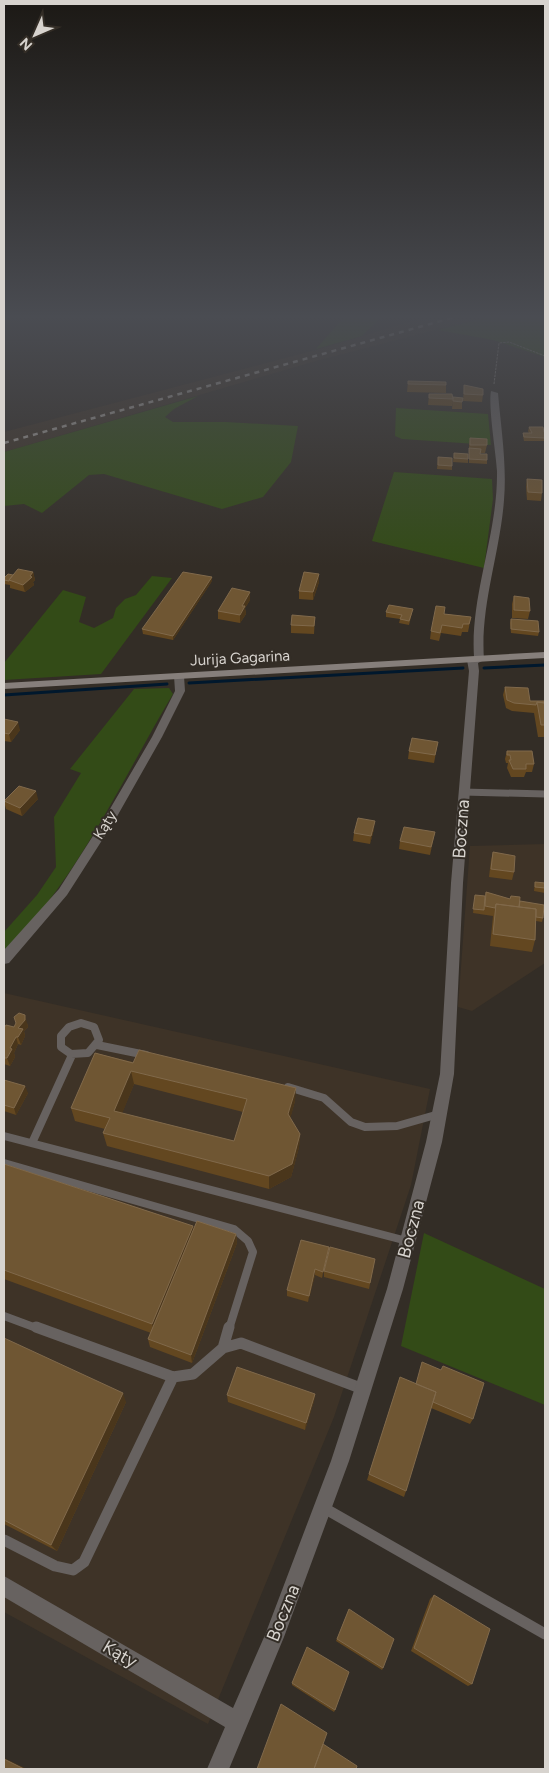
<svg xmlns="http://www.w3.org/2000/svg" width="549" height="1773" viewBox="0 0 549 1773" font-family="Figtree,sans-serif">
  <rect width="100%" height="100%" fill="#332d26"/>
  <path fill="#3e3327" d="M425,317H485L316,361L4,452V432L323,348Z
    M545,844V963L472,1011L458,1007L470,846Z
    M4,993L430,1089L411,1185L334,1417L208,1724L4,1612Z"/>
  <path fill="#334b17" d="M344,317H381L362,336L316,349Z
    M487,317H545V357L493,340L438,330Z
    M198,396L174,409L165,417L173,422H226L298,426L291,462L263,497L222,509L104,474L89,475L42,513L24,504L4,506V452Z
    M396,408L488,414L491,445L402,439L395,436Z
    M394,472L492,479L493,499L484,568L372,541Z
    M152,576L172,578L101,674L4,680V663L63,590L86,597L79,622L94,628L113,618L116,608L125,599L136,595Z
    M169,688L173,694C120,783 78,879 4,953V932L37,895L56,867L54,817L81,773L70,769L134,689Z
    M424,1233L545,1289V1405L401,1346Z"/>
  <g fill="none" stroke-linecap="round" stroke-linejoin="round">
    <path stroke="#00182d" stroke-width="3" d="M484,668L545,665
      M189,683L463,668
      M4,695L167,684"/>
    <path stroke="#827d77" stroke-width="1" stroke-dasharray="2.5 1" stroke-linecap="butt" d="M494,384L499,343L509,342L545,356"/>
    <path stroke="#676260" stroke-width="7" d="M463,792L545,794"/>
    <path stroke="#676260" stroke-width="8" d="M81,1023L94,1027L99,1040L88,1053L71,1054L61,1047V1036L69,1027Z
      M97,1045L146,1055
      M288,1087L324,1098L351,1122L365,1127L397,1126L439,1114
      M4,1136L407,1241
      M32,1143L72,1055
      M4,1163L234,1229L248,1241L253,1252L229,1329
      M4,1316L39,1329"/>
    <path stroke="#676260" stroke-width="11" d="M36,1327L173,1377L193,1374L223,1348L241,1343L363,1389
      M223,1348L229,1327
      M324,1508L545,1634
      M4,1540L55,1566L73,1570L84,1562L173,1377"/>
    <path fill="#676260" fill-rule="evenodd" d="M491,391L498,393C501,428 507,465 504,500C500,554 480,605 484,660L478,663L479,671L463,883L454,1074L442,1142L403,1289L349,1461L284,1637L229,1769H207L225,1727L4,1597V1576L233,1708L265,1635L331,1461L387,1289L426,1142L440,1074L451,883L469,671L467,660L474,657C470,594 498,535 497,471C496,453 488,406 491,391Z
      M179,673L184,676L185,691L162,737L115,820L67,895L9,963L4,964V950L59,889L107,814L152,737L175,691L174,676Z"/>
    <path fill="#867f7b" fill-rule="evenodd" d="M545,652V658L4,689V683Z"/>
    <path stroke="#9f9a94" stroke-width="2.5" stroke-dasharray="5 5" stroke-linecap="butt" d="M4,443L455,317"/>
  </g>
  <path fill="#634720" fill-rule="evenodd" d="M408,381L446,385V393L407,392Z
    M464,385L483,395L482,402L463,401Z
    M429,394L453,399L452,406L428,405Z
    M453,397L462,402V409H452Z
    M529,427L545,432V441H524L523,436V433H529L528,431Z
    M470,438L487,445L485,453H480V454L487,460V464L469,463V445Z
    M454,453L468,459V463L453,462Z
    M438,457L452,458V470L437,469Z
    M527,479L542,493L541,501L527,500L526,487Z
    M33,572L35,580L33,582L34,585L25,592L10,588V585L4,584V578L13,575Z
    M212,581L173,640L143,634L142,629Z
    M319,582L313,600L299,599V591Z
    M514,596L530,611L528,619L512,618V604Z
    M250,600L245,608L246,614L240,623L218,619V611Z
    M386,612L412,613L409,625L399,623L400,619L386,617Z
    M444,614L471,617L468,632H462L461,636L441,633L439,641L430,639L431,631Z
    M315,617L314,634L291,633V625Z
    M511,619L539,632L538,636L511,633L510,623Z
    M505,687L530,701H545V737H538L534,713L512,711L506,708L503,695Z
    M4,719L20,730L11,742L4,741Z
    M438,742L434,763L408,759L409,751Z
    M507,751L534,764L532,772H526L524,777H511L507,768L508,763H506L505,759Z
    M38,799L22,816L6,809L4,801Z
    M374,829L370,844L353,841L354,833Z
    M435,832L430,855L399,849L400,841Z
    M493,852L514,872L512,880L489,877L491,860Z
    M535,882L545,883V893L534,891Z
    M486,892L510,899L511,896L543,918L542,922L536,921L535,940L532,952L490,946L493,916L473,913L475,895L485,896Z
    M27,1023L28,1027L24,1031L25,1036L21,1045L18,1044L14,1053L15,1057L10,1066L4,1064V1028L14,1027Z
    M95,1053L295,1101L290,1118L300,1134L299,1147L291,1177L269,1189L107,1146L103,1133L105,1129L75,1121L71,1108ZM134,1084L243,1112L234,1141L122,1113Z
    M4,1080L28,1093L16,1115L4,1111Z
    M4,1164L193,1226L194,1230L236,1234L237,1243L192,1363L150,1347L148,1339L151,1333L4,1279Z
    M329,1247L328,1254L322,1278L315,1275L308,1302L287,1296V1290Z
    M375,1259L369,1289L324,1277V1271Z
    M4,1338L126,1402L57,1551L4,1524Z
    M400,1377L473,1419L470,1424L431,1408L406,1491L404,1497L367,1480Z
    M315,1394L314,1401L305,1430L228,1402L227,1395Z
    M434,1595L472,1684L468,1686L411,1651L430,1599Z
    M349,1609L383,1668L382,1670L336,1641Z
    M292,1683L335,1710L334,1712L292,1685Z"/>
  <path fill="#4a361b" d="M33,572L35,580L33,582L34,585L25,592L23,585Z
    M319,574V582L313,600V592Z
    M212,577V581L173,640V636Z
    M250,592V600L245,608L246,614L240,623V615L242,606Z
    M18,722L20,730L11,742L9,734Z
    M36,791L38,799L22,816L20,808Z
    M375,821L374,829L370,844L371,836Z
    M25,1015L28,1027L24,1031L25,1036L21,1045L18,1037V1028Z
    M16,1037L18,1044L14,1053L15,1057L10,1066L7,1058L10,1048Z
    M131,1071L134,1084L118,1124L114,1111Z
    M25,1086L28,1093L16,1115L14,1108Z
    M296,1088L295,1101L288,1127V1114Z
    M300,1134L299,1147L291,1177L269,1189V1176Z
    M193,1226L195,1238L155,1335L152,1324Z
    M236,1234L237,1243L192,1363L191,1355Z
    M329,1247L328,1254L322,1278L323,1272Z
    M315,1269V1275L308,1302L309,1296Z
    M123,1393L126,1402L57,1551L51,1545Z
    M315,1394L314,1401L305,1430L306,1423Z
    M4,1758L27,1769H24L4,1759Z"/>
  <path fill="#6f5633" stroke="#80694b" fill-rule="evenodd" d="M408,381L446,382V385L408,384Z
    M464,385L483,389V395L464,394Z
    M429,394H452L453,399L429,398Z
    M453,397L463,398L462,402L453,401Z
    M529,427H543L544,432H545V438L524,437L523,433H532Z
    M470,438L487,439V445H470Z
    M469,448L481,449L480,454H487V460L469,459Z
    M454,453L468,454V459L454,458Z
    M438,457L452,458V466L438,465Z
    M527,479L542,480V493L528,492Z
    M18,569L33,572L30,576L32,577L23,585L9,580Z
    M183,572L212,577L173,636L142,629Z
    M304,572L319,574L313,592L299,591Z
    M8,574L13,575L9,580V581L4,580V578Z
    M232,588L250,592L242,606H245L240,615L218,611Z
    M514,596L529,598L530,611L514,610Z
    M389,605L413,609L409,621L400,619L402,615L386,612Z
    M436,606L445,607L444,614L471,617L469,624H463L462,628L442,625L440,633L431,631Z
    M292,615L315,617L314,626L291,625Z
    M511,619L538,621L539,632L511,629Z
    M505,687L528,688L530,701H545V703L537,702L536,705L514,703L507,700Z
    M537,702L545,703V725H541Z
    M4,719L18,722L9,734L4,733Z
    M412,738L438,742L435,755L409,751Z
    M507,751H532L534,764H526V769H513L509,760H511L510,755H507Z
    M19,786L36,791L20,808L4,801Z
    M358,818L375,821L371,836L354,833Z
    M404,827L435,832L431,847L400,841Z
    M493,852L515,856L514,872L491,869Z
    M535,882L545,883V888L535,887Z
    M486,892L510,899L511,896L520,897L519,907L496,904L495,908L485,906Z
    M475,895L485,896L484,910L473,909Z
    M520,901L544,905L543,918L536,917V909L519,907Z
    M496,904L536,909L535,940L493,934Z
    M19,1013L25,1015V1020L18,1028L23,1029L18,1037H16L10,1048L12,1049L7,1058H4V1028L6,1025L14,1027L16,1023L14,1017Z
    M139,1050L296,1088L288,1114L300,1134L292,1164L269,1176L103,1133L110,1118L71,1108L95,1053L133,1063ZM131,1071L247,1099L234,1141L114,1111Z
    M4,1080L25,1086L14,1108L4,1105Z
    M4,1164L193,1226L152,1324L4,1270Z
    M197,1221L236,1234L191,1355L148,1339Z
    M301,1240L329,1247L323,1272L315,1269L309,1296L287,1290Z
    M330,1247L375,1259L370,1283L324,1271Z
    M4,1338L123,1393L51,1545L4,1520Z
    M422,1362L441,1370L443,1366L484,1383L473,1419L433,1402L436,1392L416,1384Z
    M237,1367L315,1394L306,1423L227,1395Z
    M400,1377L436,1392L406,1491L369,1474Z
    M434,1595L490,1629L472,1684L414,1648Z
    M349,1609L394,1639L383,1668L337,1639Z
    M307,1647L349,1672L335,1710L292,1683Z
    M281,1704L327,1733L314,1769H257Z
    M323,1744L357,1766L356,1769H314Z
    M4,1759L24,1769H4Z"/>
  <linearGradient id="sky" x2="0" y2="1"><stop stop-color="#1c1915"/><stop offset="0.56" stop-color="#4a4c52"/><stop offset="1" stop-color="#4a4c52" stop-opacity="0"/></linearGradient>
  <rect width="549" height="566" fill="url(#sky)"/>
  <g text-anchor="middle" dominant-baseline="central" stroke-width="4" stroke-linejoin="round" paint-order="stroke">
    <g font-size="15" fill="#d7d3ce" stroke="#332d26">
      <text transform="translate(240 658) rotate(-3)">Jurija Gagarina</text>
      <text transform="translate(105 825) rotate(-58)">Kąty</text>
    </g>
    <g font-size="18" fill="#d7d3ce" stroke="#332d26">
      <text transform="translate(461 829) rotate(-86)">Boczna</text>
      <text transform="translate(411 1229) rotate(-75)">Boczna</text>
      <text transform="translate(283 1613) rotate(-68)">Boczna</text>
      <text transform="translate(120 1654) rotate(30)">Kąty</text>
    </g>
  </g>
  <rect width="549" height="1773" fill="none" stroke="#d7d3ce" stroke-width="10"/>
  <g transform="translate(35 35) rotate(225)" stroke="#332d26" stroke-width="4" paint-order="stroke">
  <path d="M0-4L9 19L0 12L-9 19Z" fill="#d7d3ce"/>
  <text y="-8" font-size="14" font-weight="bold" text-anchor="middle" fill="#d7d3ce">N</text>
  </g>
</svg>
